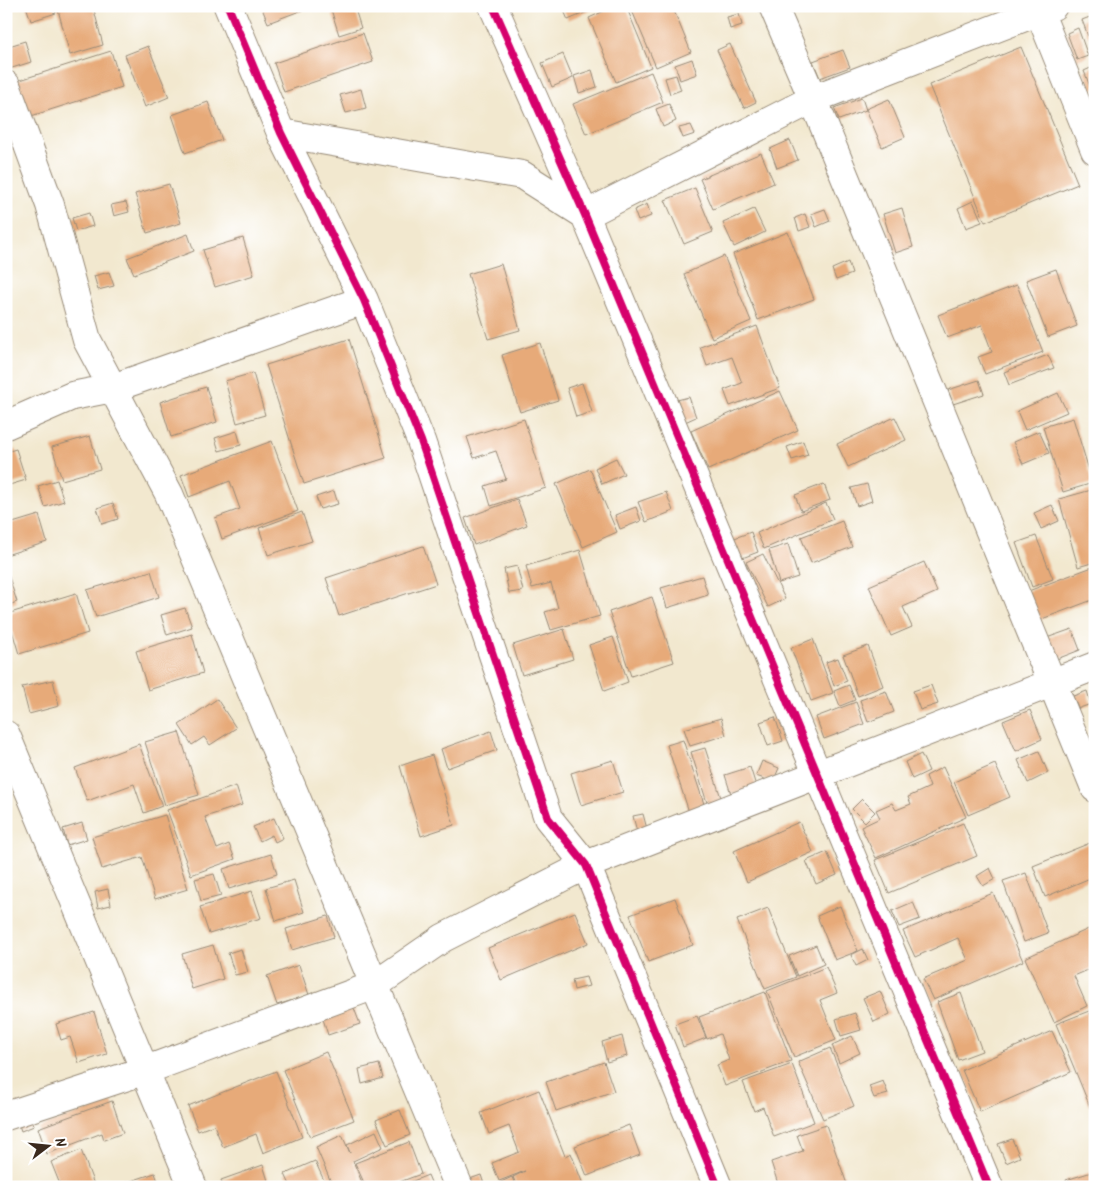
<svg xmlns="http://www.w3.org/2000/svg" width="1101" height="1193" viewBox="0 0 1101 1193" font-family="Kalam,sans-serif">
  <rect width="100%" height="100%" fill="#fff"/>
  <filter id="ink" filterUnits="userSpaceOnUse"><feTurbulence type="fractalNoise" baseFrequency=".02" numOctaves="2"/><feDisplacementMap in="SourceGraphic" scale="10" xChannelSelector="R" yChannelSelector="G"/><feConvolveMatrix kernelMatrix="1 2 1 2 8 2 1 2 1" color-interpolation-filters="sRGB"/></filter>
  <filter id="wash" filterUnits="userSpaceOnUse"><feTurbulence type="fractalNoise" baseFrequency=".0096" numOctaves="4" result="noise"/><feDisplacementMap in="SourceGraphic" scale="20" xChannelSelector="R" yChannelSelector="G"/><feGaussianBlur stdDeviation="1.12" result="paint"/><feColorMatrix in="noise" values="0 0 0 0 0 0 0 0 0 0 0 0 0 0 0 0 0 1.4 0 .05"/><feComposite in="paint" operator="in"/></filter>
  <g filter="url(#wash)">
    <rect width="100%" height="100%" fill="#f2e8cf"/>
    <g id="blocks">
      <path fill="#e7aa79" d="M26,6H54L56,13L31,21Z
        M57,6H93L103,45L70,55Z
        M261,6H313L268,23Z
        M330,6H354L361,28L339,35Z
        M562,6H601L568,20Z
        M615,6H626L651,67L616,82L589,18Z
        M630,6H672L691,52L656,67Z
        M739,14L742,25L730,29L727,17Z
        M1095,15V34L1088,36L1082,20Z
        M1078,28L1088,56L1077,60L1067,33Z
        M363,33L373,62L284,92L274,63Z
        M25,41L31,62L9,69L6,47Z
        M730,44L756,102L744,108L717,50Z
        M148,46L169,97L145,107L125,55Z
        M1021,47L1078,184L985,222L929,85Z
        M843,50L850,67L820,78L813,61Z
        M111,51L122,87L28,117L17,81Z
        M563,54L573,78L552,87L542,63Z
        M692,59L697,74L680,80L675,65Z
        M1095,66V88L1091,89L1084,71Z
        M592,70L597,87L579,93L574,76Z
        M651,72L663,102L586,134L573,104Z
        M676,75L681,90L670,94L665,78Z
        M361,89L366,108L346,113L340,95Z
        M862,98L866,110L839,120L834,108Z
        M889,99L905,137L882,147L866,109Z
        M208,102L222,140L185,153L172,115Z
        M669,104L676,121L663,127L656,109Z
        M691,125L695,134L683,138L679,128Z
        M790,140L798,160L777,168L770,149Z
        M761,153L774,183L713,209L700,179Z
        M169,184L181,223L147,233L135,194Z
        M695,188L713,232L684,244L665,200Z
        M973,201L982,222L966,228L958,208Z
        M126,202L129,212L114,216L111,205Z
        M647,204L651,216L638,221L634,210Z
        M902,208L913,247L895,253L883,214Z
        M754,209L765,232L734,247L723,223Z
        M825,209L830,221L816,227L811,214Z
        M89,213L93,226L76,231L72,218Z
        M805,214L810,227L799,231L795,218Z
        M788,232L814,299L758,320L733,254Z
        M188,234L194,251L134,274L127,258Z
        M243,238L254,275L215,287L203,250Z
        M724,256L751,321L712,338L684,274Z
        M848,262L852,274L836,280L832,269Z
        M501,264L520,330L488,339L468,274Z
        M1056,269L1077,326L1048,337L1026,280Z
        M109,272L114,286L98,290L94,276Z
        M1017,285L1043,352L985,374L978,357L992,352L982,325L947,338L938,315Z
        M757,326L780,388L730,406L724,390L742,383L732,357L707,366L700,347Z
        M349,339L386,458L304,484L266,365Z
        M540,343L558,400L520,412L502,355Z
        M1048,355L1054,368L1009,385L1004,372Z
        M253,373L265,415L237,423L225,381Z
        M979,380L984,394L953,404L948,390Z
        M582,383L592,412L576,417L567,388Z
        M206,387L217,422L171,437L160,402Z
        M780,391L798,430L708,470L691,431Z
        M1058,393L1067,412L1025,430L1017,411Z
        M689,397L696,417L685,422L677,400Z
        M895,417L906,440L848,467L837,444Z
        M1073,418L1093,483L1063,492L1043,427Z
        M524,419L546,488L491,506L485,486L506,479L496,451L474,458L467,437Z
        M237,431L241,445L219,451L215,438Z
        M1039,431L1049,453L1023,464L1013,442Z
        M90,436L100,469L62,480L52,447Z
        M272,441L298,511L222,539L215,518L240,509L230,481L189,497L181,475Z
        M803,441L808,455L792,460L787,447Z
        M16,449L26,480L6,486V452Z
        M616,458L624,474L602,484L595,468Z
        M590,469L617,532L583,547L556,484Z
        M57,480L64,501L45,507L38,486Z
        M824,484L830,500L801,511L795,495Z
        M867,484L872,501L857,506L851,488Z
        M1095,489V562L1078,567L1059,499Z
        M334,491L338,504L320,509L316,497Z
        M666,492L673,511L646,522L638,502Z
        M517,499L527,525L474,545L465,518Z
        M113,503L118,519L102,524L97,508Z
        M826,503L833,519L764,549L757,533Z
        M1052,505L1059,521L1041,529L1034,513Z
        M636,507L641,521L620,529L615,515Z
        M302,512L312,541L268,555L259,528Z
        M39,515L47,542L6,555V525Z
        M842,521L852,547L811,563L801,537Z
        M751,532L758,552L737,560L729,540Z
        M1036,536L1053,579L1032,587L1016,543Z
        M788,544L798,577L779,583L769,550Z
        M423,546L436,584L339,616L326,578Z
        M580,550L600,616L551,630L545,612L558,608L551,583L532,588L526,566Z
        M763,554L785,599L768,607L746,562Z
        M924,562L937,592L903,607L912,627L891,636L869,586Z
        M517,566L523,591L509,593L504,569Z
        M1095,566V599L1034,622L1023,593Z
        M151,571L159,597L96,617L87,590Z
        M8,574L17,602L6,606V575Z
        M702,576L708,595L667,608L661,588Z
        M76,593L88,633L19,654L7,614Z
        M652,597L674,662L631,676L609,612Z
        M185,608L192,627L167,635L161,615Z
        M564,629L573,659L522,675L513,645Z
        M1072,629L1080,650L1049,662L1041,640Z
        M192,634L203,673L148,690L136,651Z
        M613,637L628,682L604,691L589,645Z
        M813,639L833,693L811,701L791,648Z
        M868,646L883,686L858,696L843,655Z
        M838,658L847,681L834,686L826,662Z
        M53,680L59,706L29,714L22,687Z
        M849,685L855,700L840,706L834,691Z
        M931,685L938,704L920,710L913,691Z
        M886,691L894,712L868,722L860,700Z
        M1087,691L1091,704L1077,709L1073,696Z
        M217,699L236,728L210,745L204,737L192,745L179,725Z
        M856,702L864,724L824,739L816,717Z
        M1030,710L1042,739L1016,751L1003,721Z
        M775,717L783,741L768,746L760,722Z
        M721,718L726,735L690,746L684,729Z
        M491,731L497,750L447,768L441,749Z
        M179,732L199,795L165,805L145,742Z
        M683,740L706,810L690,815L667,745Z
        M139,744L162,806L144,813L134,784L87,801L75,768Z
        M705,748L723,804L709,809L691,752Z
        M1039,751L1048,773L1028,783L1018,760Z
        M921,754L929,771L912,779L905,762Z
        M432,755L454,825L421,836L400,766Z
        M613,760L623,792L581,805L571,773Z
        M762,761L779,768L773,782L756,776Z
        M995,764L1010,797L968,815L954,782Z
        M750,767L756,786L731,794L725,775Z
        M943,767L966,817L876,858L861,827L880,818L876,810L892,803L896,810L911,804L908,797L930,787L926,776Z
        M236,786L242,805L205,817L217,849L229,844L235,859L191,875L167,810Z
        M862,799L875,812L865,822L852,809Z
        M643,814L647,829L637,832L633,816Z
        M165,815L188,889L155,899L142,857L102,869L92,837Z
        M274,818L283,838L275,842L272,835L260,841L253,827Z
        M799,822L813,852L747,882L734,851Z
        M82,823L87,839L67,845L63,829Z
        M963,823L977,856L889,893L875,860Z
        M1090,843L1095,855V876L1045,897L1033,866Z
        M827,852L837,875L816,884L806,861Z
        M271,854L277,874L229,889L223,869Z
        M990,868L995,879L983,886L977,876Z
        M1026,873L1048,933L1024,942L1003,881Z
        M214,874L221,896L201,901L195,879Z
        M294,880L304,912L276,921L266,888Z
        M108,889L111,905L98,908L95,892Z
        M252,891L261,918L209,934L200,907Z
        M993,893L1023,961L933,1000L923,979L968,960L958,938L915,957L903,931Z
        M675,898L693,945L648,962L630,915Z
        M913,902L920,919L899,927L892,911Z
        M840,906L858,951L835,960L817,916Z
        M768,908L796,977L765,989L737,920Z
        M575,912L588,943L501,980L488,948Z
        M328,916L334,937L292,950L286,929Z
        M1095,926V967L1074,976L1087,1006L1054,1022L1025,958Z
        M213,945L223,979L192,989L182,954Z
        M816,945L824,964L797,976L789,956Z
        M241,949L248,972L235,975L228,953Z
        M863,949L868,960L856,966L851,955Z
        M299,965L309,995L277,1005L267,976Z
        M826,967L837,993L820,1000L836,1040L794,1057L767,991Z
        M586,977L589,986L574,990L572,980Z
        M880,991L890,1014L874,1022L863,998Z
        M765,992L791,1061L725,1086L717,1065L729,1060L720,1034L707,1039L699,1017Z
        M961,993L982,1051L958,1060L937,1002Z
        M354,1008L360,1024L328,1035L323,1019Z
        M1089,1011L1095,1025V1119L1056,1024Z
        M94,1012L107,1054L79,1063L70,1037L61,1040L56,1024Z
        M855,1013L861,1030L841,1036L836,1019Z
        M697,1016L706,1038L683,1047L675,1024Z
        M1052,1031L1071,1072L980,1112L962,1070Z
        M622,1036L627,1056L607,1062L602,1042Z
        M852,1036L860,1053L839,1063L832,1045Z
        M830,1048L854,1106L823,1119L798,1062Z
        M326,1052L354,1120L310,1137L283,1070Z
        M604,1062L614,1091L556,1111L546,1082Z
        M379,1064L383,1078L362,1084L359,1069Z
        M792,1064L814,1122L774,1137L763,1107L754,1111L743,1082Z
        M276,1071L302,1137L263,1153L256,1134L223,1147L214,1125L198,1131L188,1106Z
        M883,1081L888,1094L874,1098L869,1086Z
        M539,1090L565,1156L571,1153L584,1187H517L513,1177L525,1171L499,1181L492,1163L519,1152L509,1126L489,1134L481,1113Z
        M112,1101L123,1133L104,1140L102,1133L47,1154L38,1128Z
        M400,1110L410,1135L387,1145L376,1120Z
        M29,1111L34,1126L21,1131L16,1116Z
        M629,1125L640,1155L587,1176L575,1146Z
        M826,1125L848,1187H779L771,1162L803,1151L797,1135Z
        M376,1131L383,1147L353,1161L364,1187H333L316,1147L342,1135L350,1153L347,1145Z
        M1012,1139L1020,1157L1006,1163L998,1144Z
        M409,1142L421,1174L386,1187H366L355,1163Z
        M81,1150L95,1187H61L51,1162Z
        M315,1161L327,1187H291L285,1174Z
        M263,1165L270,1187H223L221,1180Z
        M1095,1171V1187H1068L1066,1180Z
        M155,1173L160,1187H116V1186Z
        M428,1175L433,1187H398Z
        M481,1175L485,1187H470L467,1180Z
        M512,1177L516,1187H490Z"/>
    </g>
  </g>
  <g filter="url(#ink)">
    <use href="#blocks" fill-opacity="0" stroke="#968976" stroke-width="1"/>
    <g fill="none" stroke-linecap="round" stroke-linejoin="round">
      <g stroke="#968976" stroke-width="30">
        <path id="minor" d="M228,6L281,133L364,300L421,441L548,818L586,865L718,1187
          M493,6L585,215L989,1187
          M773,6L813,99L1095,788
          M1037,6L1095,150
          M6,85L50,205L87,340L169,494L459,1187
          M281,133L522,175L585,215L813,99L1053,6
          M6,425L72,396L113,388L364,300
          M6,735L193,1187
          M6,1116L146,1070L375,985L443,938L586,865L1095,666"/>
      </g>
      <use href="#minor" stroke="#fff" stroke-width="28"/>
      <g stroke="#fff" stroke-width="11">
        <path id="cycleway" d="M228,6L281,133L364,300L421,441L548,818L586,865L718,1187
          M493,6L585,215L989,1187"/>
      </g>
      <use href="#cycleway" stroke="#d6006c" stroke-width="8"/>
    </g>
  </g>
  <rect width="1101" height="1193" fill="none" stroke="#fff" stroke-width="25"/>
  <g transform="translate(48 1146) rotate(74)" stroke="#ffffff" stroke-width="4" paint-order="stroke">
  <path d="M0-4L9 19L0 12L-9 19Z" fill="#3b2a1e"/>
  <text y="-8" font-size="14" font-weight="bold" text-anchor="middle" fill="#3b2a1e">N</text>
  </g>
</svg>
